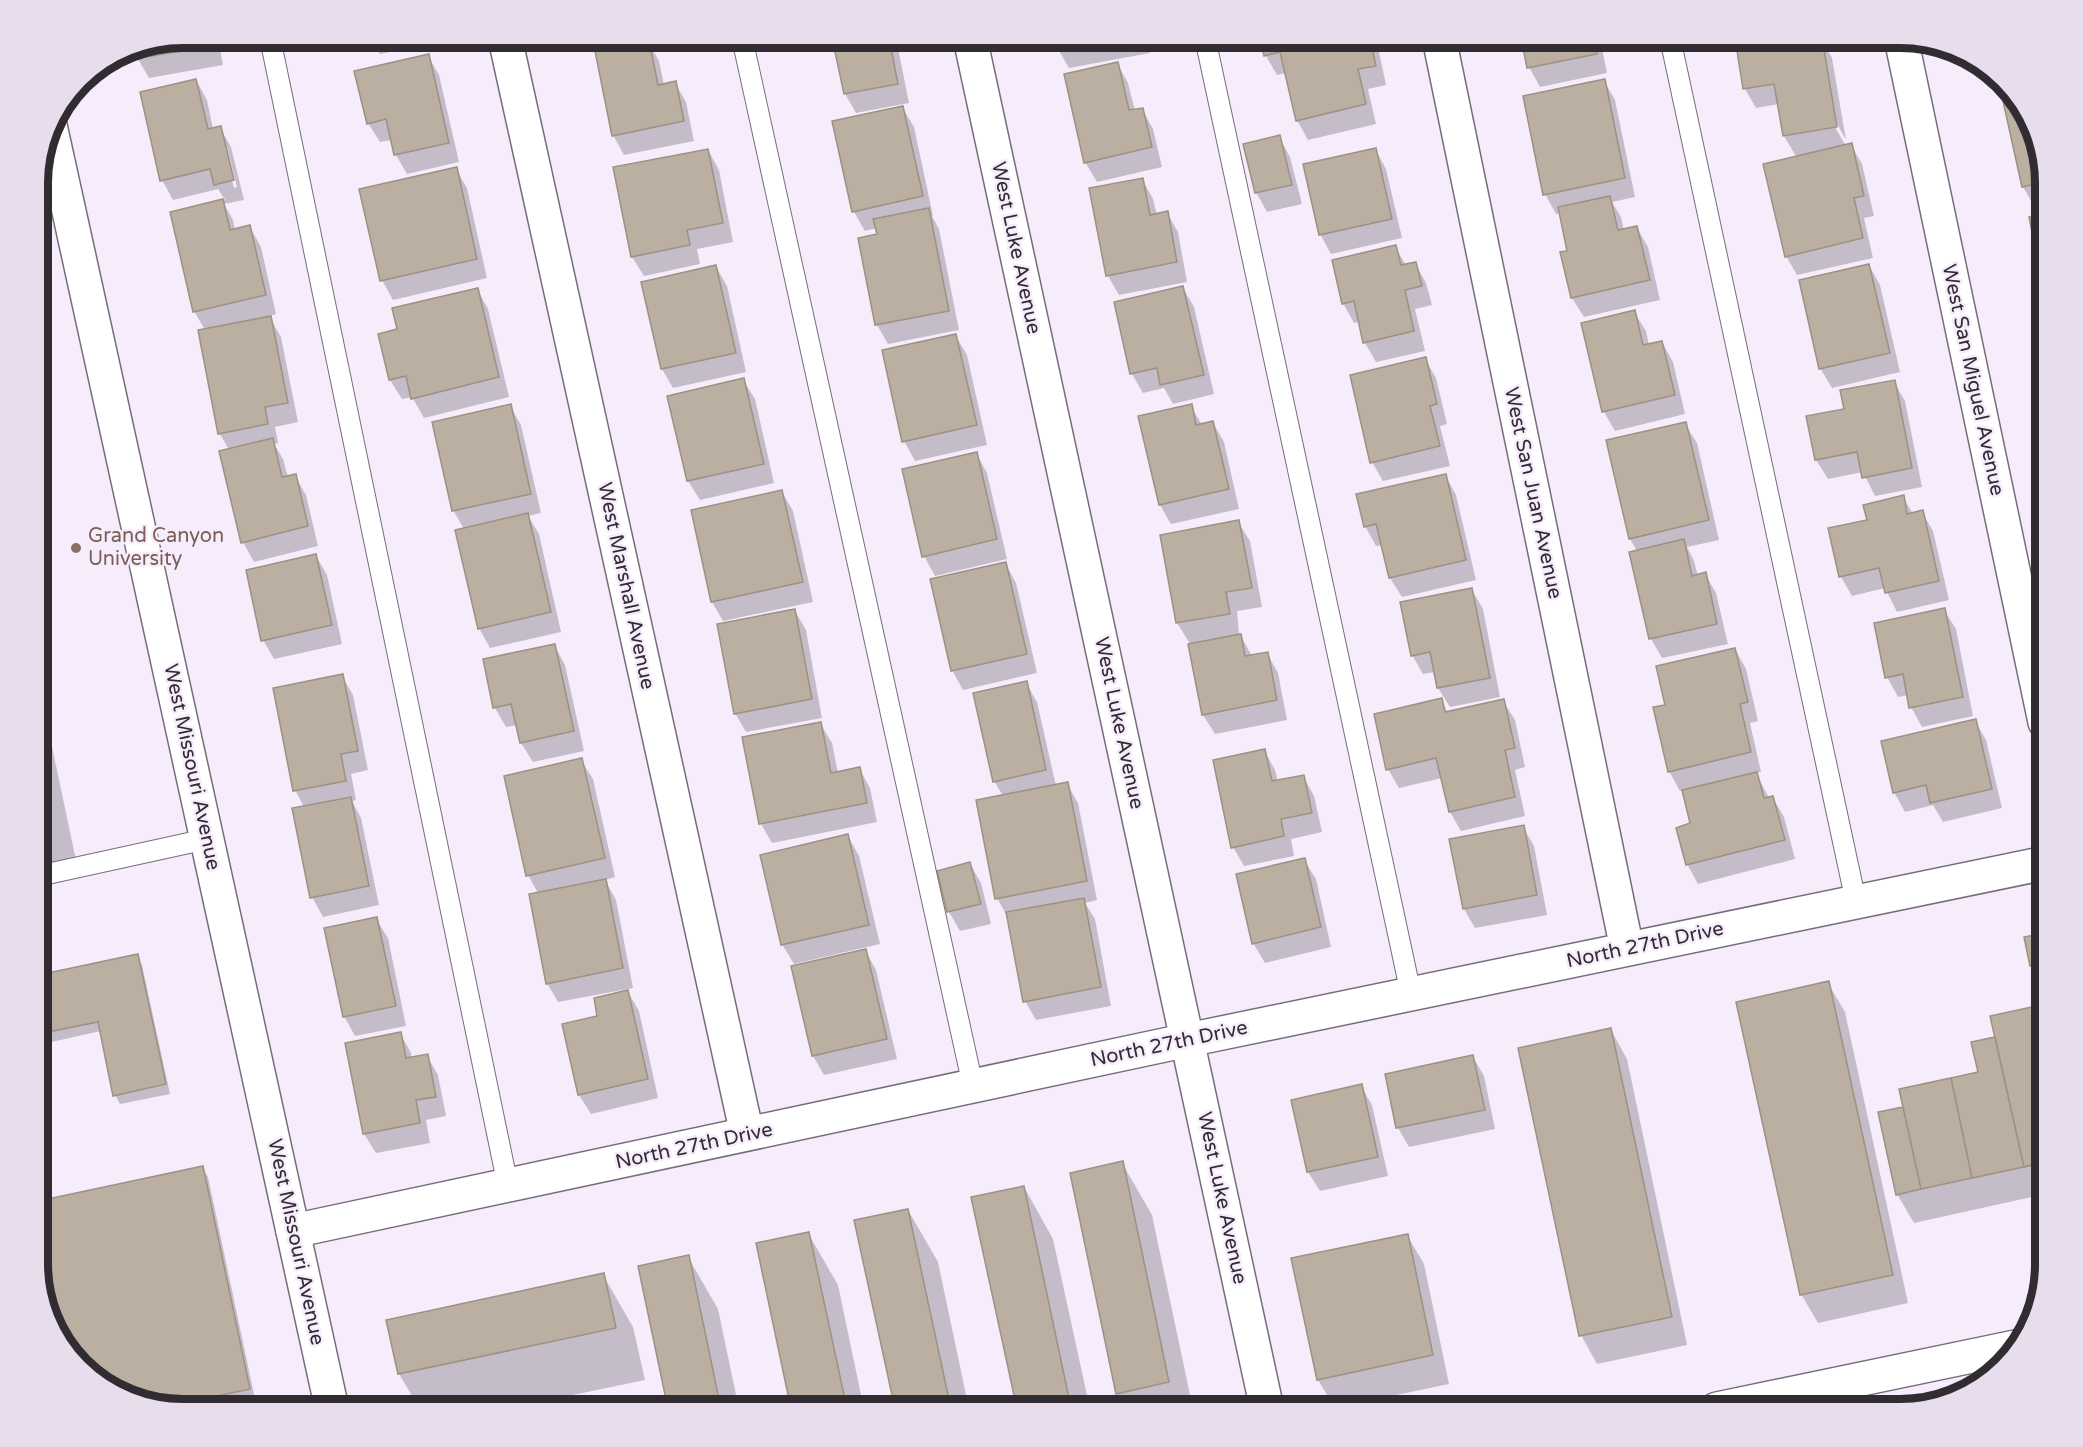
<svg xmlns="http://www.w3.org/2000/svg" width="2083" height="1447" viewBox="0 0 2083 1447" font-family="'Varela Round',sans-serif">
  <rect width="100%" height="100%" fill="#f7ecfc"/>
  <path fill="#0003" fill-rule="evenodd" d="M183,38H218L223,65L149,78L138,59L136,47Z
    M370,38H432L433,43L380,54Z
    M596,38H638L601,46Z
    M834,38H896L909,103L856,113L845,94Z
    M1056,38H1139L1140,41H1143L1142,38H1148L1150,53L1069,68L1058,49Z
    M1262,38H1370L1379,52L1386,85L1368,89L1376,124L1308,140L1297,120L1286,73L1277,75L1266,56Z
    M1523,38H1600L1607,73L1540,87L1529,67Z
    M1762,38H1789L1765,43Z
    M1821,39L1832,58L1846,140L1835,120L1832,122L1846,146L1851,145L1862,164L1874,216L1864,218L1873,258L1797,275L1786,256L1797,158L1784,136L1779,104L1756,108L1745,89Z
    M648,42L659,61L664,85L675,83L686,102L694,141L624,155L613,135Z
    M428,56L439,75L459,162L407,174L396,155L392,140L380,142L368,123Z
    M1117,63L1128,83L1135,111L1142,109L1153,129L1162,167L1097,182L1085,162Z
    M196,80L207,100L213,129L220,128L231,147L244,200L224,204L233,220L235,230L250,227L261,247L276,314L269,316L281,337L298,422L275,427L278,443L274,444L283,459L288,477L295,476L306,495L318,546L254,562L243,542L229,450L220,434L205,330L194,311L172,213L225,200L218,189L173,200L162,180ZM224,147H227L237,187L234,188Z
    M1604,81L1615,100L1635,197L1612,202L1621,217L1624,231L1637,228L1648,247L1660,300L1584,317L1572,298L1569,252L1560,213L1556,214L1545,194Z
    M2014,100L2030,118L2045,183V203L2034,206L2023,187L2005,102Z
    M902,107L914,127L933,216H932L939,229L959,330L888,344L877,325L860,239L878,235L877,228L865,231L854,212L834,122Z
    M1279,137L1290,157L1302,204L1267,212L1256,192Z
    M1375,149L1386,169L1402,238L1331,254L1320,234Z
    M708,150L719,170L733,242L697,249L700,264L644,276L632,257Z
    M456,169L467,188L487,278L393,300L382,280Z
    M1142,179L1153,199L1157,215L1167,213L1178,232L1187,282L1119,295L1108,276L1091,189Z
    M2045,215V293L2030,218Z
    M1395,247L1406,265L1415,263L1426,283L1432,305L1415,309L1425,351L1376,362L1365,343L1360,322L1354,323L1343,303Z
    M1869,265L1880,285L1900,372L1832,388L1820,368Z
    M716,267L727,286L746,372L673,388L662,369Z
    M1183,288L1194,307L1214,394L1173,404L1164,388L1143,393L1132,374L1116,303Z
    M477,289L488,309L509,397L424,418L412,397L402,399L390,380L380,335L399,330Z
    M1634,312L1646,331L1649,345L1662,342L1673,362L1685,414L1615,431L1604,412L1583,324Z
    M955,335L967,355L987,445L915,461L904,441Z
    M1425,359L1436,378L1447,424L1440,426L1450,466L1383,481L1372,462Z
    M743,380L755,399L774,483L700,500L688,481Z
    M1894,382L1905,401L1922,487L1875,496L1863,472L1828,479L1816,460L1808,417L1845,410Z
    M510,406L521,425L541,513L528,516L539,534L561,632L490,648L479,628L464,529L453,510Z
    M1191,406L1202,425L1213,423L1224,442L1239,509L1171,524L1160,505L1140,417Z
    M1685,424L1697,443L1719,540L1687,547L1694,561L1698,576L1705,574L1716,593L1728,644L1662,658L1651,639L1637,551L1630,539Z
    M976,453L987,473L1007,559L935,576L924,556Z
    M1445,475L1456,495L1476,580L1402,597L1390,578L1383,545L1376,546L1365,526Z
    M782,492L793,511L813,602L723,621L712,602Z
    M1903,497L1913,514L1922,512L1933,531L1949,600L1897,612L1885,588L1852,596L1841,577L1868,521Z
    M1238,522L1250,541L1262,607L1237,611L1239,633L1252,656L1267,653L1278,673L1287,720L1215,734L1203,715L1189,642L1177,623L1162,536Z
    M316,556L327,575L342,644L274,659L263,640Z
    M1005,563L1016,583L1037,673L963,690L952,670Z
    M1472,590L1483,609L1500,697L1450,707L1438,688L1435,672L1423,674L1412,655Z
    M1944,610L1956,629L1973,716L1922,727L1911,707L1908,695L1898,697L1887,677Z
    M795,611L806,630L822,718L746,732L735,713Z
    M554,645L565,665L584,751L533,762L521,743L517,725L506,727L495,708L484,661Z
    M1735,649L1746,669L1758,721L1750,723L1761,772L1756,773L1769,798H1773L1784,817L1795,859L1698,884L1687,864L1692,824L1683,790L1680,791L1669,771L1667,706Z
    M342,676L353,695L368,770L351,774L356,800L352,801L361,818L379,905L323,917L312,897L304,807L295,790Z
    M38,680L77,865L38,873Z
    M1026,683L1037,702L1056,786L1067,784L1078,803L1097,900L1085,903L1095,919L1111,1006L1036,1020L1025,1001L1008,918L997,898L1003,796L994,781Z
    M1441,700L1448,713L1503,701L1515,720L1525,767L1515,770L1525,816L1461,831L1450,812L1442,778L1399,788L1388,769Z
    M1975,721L1986,740L2002,808L1943,822L1933,805L1905,812L1894,792Z
    M820,723L832,743L838,773L859,768L870,788L877,822L772,843L761,824Z
    M1264,750L1275,770L1278,782L1303,776L1314,796L1322,832L1291,839L1294,856L1244,866L1233,847Z
    M581,760L593,779L615,877L605,880L616,900L633,988L558,1002L547,983L538,893L528,875Z
    M1523,827L1534,846L1547,915L1475,928L1464,909L1451,841Z
    M848,836L859,856L880,944L794,964L782,944Z
    M1304,860L1316,879L1331,947L1265,963L1253,943Z
    M970,864L981,883L991,924L960,931L949,912L938,872Z
    M376,919L388,938L406,1026L355,1036L344,1016Z
    M2045,934V990L2032,966L2026,938Z
    M865,950L876,970L897,1059L824,1075L813,1056L793,967Z
    M137,956L142,965L170,1094L120,1104L115,1095L101,1031L38,1045V977Z
    M1828,983L1845,1012L1908,1303L1818,1323L1801,1294Z
    M628,992L639,1011L658,1098L591,1114L579,1095L599,1017Z
    M2045,1006V1194L1914,1223L1897,1194L1905,1108L1979,1073L1997,1038L1992,1017Z
    M1611,1030L1627,1059L1687,1345L1597,1364L1581,1335Z
    M400,1033L411,1053L412,1059L427,1056L438,1075L446,1116L426,1120L430,1143L376,1153L364,1134L347,1044Z
    M1473,1057L1484,1076L1495,1129L1409,1147L1398,1128L1386,1075Z
    M1361,1086L1372,1105L1388,1176L1320,1191L1308,1172L1293,1101Z
    M1122,1163L1152,1215L1193,1409H1127L1117,1393Z
    M202,1168L208,1177L255,1399L204,1409H183L102,1385L57,1336L38,1273V1203Z
    M1024,1187L1053,1239L1090,1409H1018L973,1198Z
    M908,1210L938,1262L969,1409H896L856,1221Z
    M808,1233L838,1285L864,1409H793L758,1244Z
    M1407,1235L1424,1264L1449,1384L1335,1408L1318,1380Z
    M688,1257L718,1309L739,1409H669L640,1267Z
    M603,1275L633,1327L645,1380L506,1409H420L399,1374L388,1321Z"/>
  <path fill="#bbafa1" stroke="#9c9182" stroke-width="1.5" d="M183,38H212L213,45L136,59L134,47Z
    M832,38H889L898,84L844,94Z
    M1054,38H1119L1057,49Z
    M1260,38H1370L1376,66L1358,69L1366,104L1296,121L1280,52L1264,56Z
    M1521,38H1594L1597,54L1527,68Z
    M1822,38L1837,127L1783,136L1774,84L1743,89L1737,51Z
    M649,40L658,85L676,81L684,121L612,136L595,51Z
    M429,54L449,143L394,155L386,119L367,124L354,71Z
    M1118,62L1129,110L1143,108L1152,147L1084,163L1064,74Z
    M196,79L208,129L221,126L234,180L214,185L210,169L160,181L140,92Z
    M1605,79L1625,178L1543,195L1523,96Z
    M2013,99L2030,118L2045,182L2022,187L2003,101Z
    M903,106L923,196L852,212L832,121Z
    M1280,135L1292,185L1255,193L1243,144Z
    M1852,143L1864,196L1854,198L1863,238L1785,257L1763,164Z
    M1376,148L1392,219L1319,235L1303,164Z
    M708,149L723,223L687,230L690,245L631,257L613,167Z
    M457,167L477,259L380,281L359,189Z
    M1143,178L1150,215L1168,211L1177,262L1106,276L1089,188Z
    M1610,196L1618,230L1637,226L1650,280L1571,298L1560,252L1567,251L1558,207Z
    M223,199L230,230L250,225L266,295L193,312L170,212Z
    M929,208L949,311L875,325L858,238L877,234L873,219Z
    M2045,213V301L2029,217Z
    M1396,245L1401,265L1416,262L1422,286L1405,290L1414,331L1363,343L1354,301L1342,304L1332,260Z
    M1869,264L1890,353L1819,369L1799,280Z
    M716,265L736,353L661,369L641,282Z
    M1183,286L1204,375L1160,385L1157,368L1130,374L1114,302Z
    M478,288L499,377L411,399L406,376L389,380L378,334L397,329L392,308Z
    M1635,310L1643,345L1662,341L1675,395L1602,412L1581,323Z
    M271,316L288,403L265,407L268,424L218,434L198,330Z
    M956,334L977,425L902,442L882,350Z
    M1426,357L1437,404L1430,406L1440,446L1370,463L1350,375Z
    M744,378L764,464L687,481L667,396Z
    M1895,380L1912,468L1862,478L1857,452L1815,460L1806,416L1844,409L1840,390Z
    M511,404L531,494L452,511L432,422Z
    M1192,404L1196,425L1213,421L1229,489L1159,505L1138,416Z
    M1686,422L1709,520L1629,539L1606,440Z
    M273,438L282,477L296,474L308,526L241,543L219,451Z
    M977,452L997,539L922,557L902,469Z
    M1446,474L1466,560L1389,578L1376,524L1364,527L1356,494Z
    M782,490L803,582L711,602L691,510Z
    M1904,495L1907,514L1923,510L1939,581L1885,593L1879,568L1839,577L1828,528L1867,520L1863,505Z
    M528,513L551,612L478,629L455,530Z
    M1239,520L1252,588L1226,592L1230,614L1176,623L1160,535Z
    M1684,539L1692,576L1706,572L1717,624L1649,639L1629,552Z
    M316,554L332,625L261,641L246,570Z
    M1006,562L1027,654L951,671L930,579Z
    M1472,588L1490,678L1437,688L1430,652L1411,656L1400,602Z
    M1945,608L1963,697L1909,708L1903,674L1885,678L1874,623Z
    M795,609L812,699L734,714L717,624Z
    M1241,634L1245,656L1268,652L1277,700L1202,715L1188,644Z
    M555,644L574,731L520,743L511,704L493,708L483,659Z
    M1735,648L1748,702L1740,704L1751,752L1668,772L1653,707L1665,705L1656,666Z
    M343,674L358,751L341,754L346,781L293,791L273,688Z
    M1027,681L1046,770L993,782L973,693Z
    M1442,698L1445,712L1504,699L1515,748L1505,750L1515,797L1449,812L1436,758L1386,770L1374,714Z
    M1976,719L1992,789L1930,803L1926,785L1893,793L1881,741Z
    M821,722L831,773L860,767L867,803L759,824L742,737Z
    M1265,749L1272,781L1304,775L1312,813L1281,819L1284,836L1231,848L1213,760Z
    M582,758L605,858L526,876L504,776Z
    M38,764L48,813L38,815Z
    M1757,772L1764,798L1773,796L1785,840L1686,865L1676,828L1690,823L1682,790Z
    M1068,782L1087,881L995,899L976,800Z
    M351,797L369,886L310,898L292,808Z
    M1524,825L1537,895L1463,909L1449,839Z
    M848,834L869,925L781,945L760,855Z
    M1305,858L1321,927L1252,944L1236,874Z
    M970,862L981,904L947,912L937,871Z
    M606,879L623,968L546,984L529,894Z
    M1084,898L1101,987L1023,1002L1006,912Z
    M377,917L396,1006L343,1017L324,928Z
    M2045,933V963L2030,966L2024,937Z
    M866,949L887,1039L812,1056L791,966Z
    M138,954L166,1084L113,1096L98,1022L38,1034V975Z
    M1829,981L1893,1275L1800,1295L1736,1002Z
    M628,990L648,1079L578,1095L562,1024L597,1016L594,998Z
    M2045,1004V1162L2024,1167L1990,1016Z
    M1611,1028L1672,1317L1579,1336L1518,1048Z
    M401,1032L406,1058L428,1054L436,1097L416,1100L420,1123L363,1134L345,1043Z
    M1995,1037L2024,1167L1972,1178L1951,1078L1978,1072L1971,1042Z
    M1473,1055L1485,1110L1396,1128L1385,1074Z
    M1951,1078L1972,1178L1921,1189L1899,1089Z
    M1362,1084L1378,1157L1307,1172L1291,1100Z
    M1903,1107L1921,1189L1896,1195L1878,1112Z
    M1123,1161L1169,1382L1116,1394L1070,1173Z
    M203,1166L250,1389L172,1406L102,1385L57,1336L38,1273V1201Z
    M1024,1186L1070,1403L1041,1409H1017L971,1197Z
    M908,1209L951,1409H895L854,1220Z
    M809,1232L847,1409H791L756,1243Z
    M1408,1234L1433,1355L1317,1380L1291,1258Z
    M689,1255L721,1409H668L638,1266Z
    M604,1273L616,1328L398,1374L386,1320Z"/>
  <g fill="none" stroke-linecap="round" stroke-linejoin="round">
    <g stroke="#766d7b" stroke-width="22">
      <path id="service" d="M270,38L508,1186
        M742,38L973,1086
        M1205,38L1411,994
        M1670,38L1856,902
        M38,876L207,839"/>
    </g>
    <g stroke="#766d7b" stroke-width="36">
      <path id="minor" d="M505,38L747,1134
        M970,38L1267,1409
        M1439,38L1627,949
        M1901,38L2045,722
        M293,1231L1188,1040L2045,863"/>
    </g>
    <g stroke="#766d7b" stroke-width="36">
      <path id="tertiary" d="M50,125L332,1409"/>
    </g>
    <g stroke="#766d7b" stroke-width="36">
      <path id="secondary" d="M1717,1409L2020,1346"/>
    </g>
    <use href="#service" stroke="#fff" stroke-width="20"/>
    <use href="#minor" stroke="#fff" stroke-width="33"/>
    <use href="#tertiary" stroke="#fff" stroke-width="33"/>
    <use href="#secondary" stroke="#fff" stroke-width="33"/>
  </g>
  <circle fill="#8d6e63" stroke="#f7ecfc" stroke-width="2" cx="76" cy="548" r="6"/>
  <g text-anchor="middle" dominant-baseline="central" stroke-width="5" stroke-linejoin="round" paint-order="stroke">
    <g font-size="20" fill="#302c32" stroke="#f7ecfc">
      <text transform="translate(1016 248) rotate(78)">West Luke Avenue</text>
      <text transform="translate(1973 380) rotate(78)">West San Miguel Avenue</text>
      <text transform="translate(1533 493) rotate(78)">West San Juan Avenue</text>
      <text transform="translate(626 586) rotate(78)">West Marshall Avenue</text>
      <text transform="translate(1119 723) rotate(78)">West Luke Avenue</text>
      <text transform="translate(192 767) rotate(78)">West Missouri Avenue</text>
      <text transform="translate(1645 945) rotate(-12)">North 27th Drive</text>
      <text transform="translate(1169 1044) rotate(-12)">North 27th Drive</text>
      <text transform="translate(694 1146) rotate(-12)">North 27th Drive</text>
      <text transform="translate(1222 1198) rotate(78)">West Luke Avenue</text>
      <text transform="translate(296 1242) rotate(78)">West Missouri Avenue</text>
    </g>
    <g font-size="20" fill="#785e54" stroke="#f7ecfc" text-anchor="start">
      <text x="88" y="536">Grand Canyon<tspan x="88" dy="23">University</tspan></text>
    </g>
  </g>
  <path d="M0 0H2083V1447H0ZM183 48H1900A135 135 0 0 1 2035 183V1264A135 135 0 0 1 1900 1399H183A135 135 0 0 1 48 1264V183A135 135 0 0 1 183 48Z" fill="#e7ddec" fill-rule="evenodd"/>
  <path fill="none" stroke="#302c32" stroke-width="8" d="M183 48H1900A135 135 0 0 1 2035 183V1264A135 135 0 0 1 1900 1399H183A135 135 0 0 1 48 1264V183A135 135 0 0 1 183 48Z"/>
</svg>
